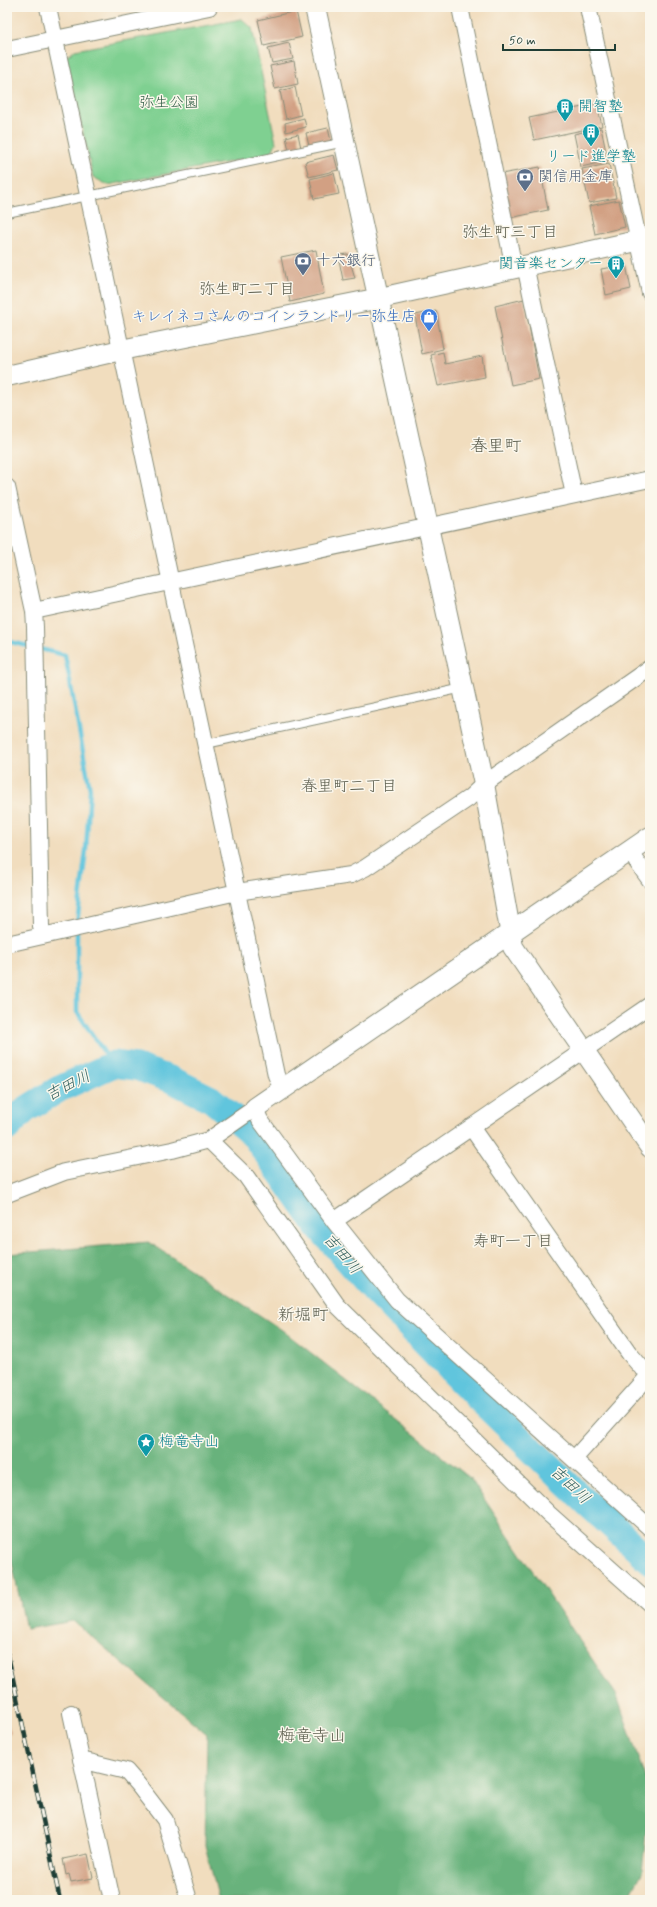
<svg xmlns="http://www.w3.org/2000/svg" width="657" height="1907" viewBox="0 0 657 1907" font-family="Mynerve,'Klee One',sans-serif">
  <rect width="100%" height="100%" fill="#fbf7ec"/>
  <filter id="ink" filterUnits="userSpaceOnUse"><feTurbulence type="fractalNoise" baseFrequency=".025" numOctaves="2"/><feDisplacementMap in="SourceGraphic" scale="8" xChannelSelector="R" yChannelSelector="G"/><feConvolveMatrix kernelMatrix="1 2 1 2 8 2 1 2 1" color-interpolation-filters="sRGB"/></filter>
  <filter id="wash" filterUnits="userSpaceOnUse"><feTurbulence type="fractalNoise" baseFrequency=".012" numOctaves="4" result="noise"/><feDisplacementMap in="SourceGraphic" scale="16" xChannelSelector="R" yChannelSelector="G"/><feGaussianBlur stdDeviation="0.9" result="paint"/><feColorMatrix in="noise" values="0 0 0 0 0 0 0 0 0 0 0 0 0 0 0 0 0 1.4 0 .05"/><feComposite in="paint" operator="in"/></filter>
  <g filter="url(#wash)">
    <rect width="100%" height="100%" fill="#f1ddbe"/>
    <path fill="#7fd091" stroke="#4f8662" d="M242,19L252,28L276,143L271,154L108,185L93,177L66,57L75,50Z"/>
    <path fill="#67b27b" stroke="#437858" d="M149,1242L282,1330L470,1478L617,1696L650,1792L642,1873L627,1900H219L205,1845L207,1734L73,1621L26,1629L7,1538V1254Z"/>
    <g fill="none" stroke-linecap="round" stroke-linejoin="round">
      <path stroke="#60c5dd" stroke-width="4.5" d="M7,641L65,655L90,789L86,850L77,924
        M77,932V1012L106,1055L114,1064"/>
      <path stroke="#60c5dd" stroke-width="27" d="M7,1128L25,1110L59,1089L114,1064L136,1067L170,1079L211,1099L253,1134L317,1225L374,1290L475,1395L587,1503L650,1561"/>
    </g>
    <g id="blocks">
      <path fill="#d2a083" d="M296,11L302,37L264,46L258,20Z
        M289,43L293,59L272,63L268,48Z
        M294,61L298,84L275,89L270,66Z
        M295,87L301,115L286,119L280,91Z
        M597,104L602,126L534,140L529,118Z
        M304,118L306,127L286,132L285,123Z
        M328,128L331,141L309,146L306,133Z
        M601,128L608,161L581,167L574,134Z
        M298,134L301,148L289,150L286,137Z
        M334,155L338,170L309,177L305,162Z
        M609,164L616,198L589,203L582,169Z
        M540,167L548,210L510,218L501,174Z
        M334,173L339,194L314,199L310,179Z
        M619,200L625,227L595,234L589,206Z
        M316,250L324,294L290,302L281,257Z
        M348,254L355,278L343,280L338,255Z
        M626,265L631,289L606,295L601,269Z
        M524,299L539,379L511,385L495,306Z
        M436,311L443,349L422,354L415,315Z
        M443,352L445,364L482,356L485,377L438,386L431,355Z
        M7,1724H8L11,1733L7,1734Z
        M88,1854L93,1878L71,1882L69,1874L66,1875L63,1859Z"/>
    </g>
  </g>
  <g filter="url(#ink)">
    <use href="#blocks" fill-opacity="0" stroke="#888d79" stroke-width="1"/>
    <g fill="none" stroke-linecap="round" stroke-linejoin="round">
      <g stroke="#888d79" stroke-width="10">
        <path id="service" d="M7,213L345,142
          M206,744L463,688"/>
      </g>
      <g stroke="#888d79" stroke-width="18">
        <path id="minor" d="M48,7L276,1075L282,1089
          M460,7L514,268
          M588,7L650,293
          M7,49L209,7
          M525,265L574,495
          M7,487L34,611L35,627L41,926L43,936
          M34,611L650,479
          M629,851L650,880
          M7,944L237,892L351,875L365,868L469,798L484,784L650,668
          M471,1127L629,1353L641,1367L650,1372
          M209,1140L246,1176L337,1305L549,1514L650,1604
          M7,1194L64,1172L172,1150L209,1140L255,1108L260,1120L334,1221L397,1300L650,1528
          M334,1221L650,1005
          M574,1459L645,1380L649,1371
          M71,1713L112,1900
          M81,1760L126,1771L139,1786L165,1820L189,1900"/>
      </g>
      <g stroke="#888d79" stroke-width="22">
        <path id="tertiary" d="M315,7L484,784L513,947L650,1147
          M7,376L121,350L380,298L650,238
          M255,1108L650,837"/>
      </g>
      <use href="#service" stroke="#fff" stroke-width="8"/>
      <use href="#minor" stroke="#fff" stroke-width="16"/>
      <use href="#tertiary" stroke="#fff" stroke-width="20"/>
      <g stroke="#1f3d34" stroke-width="4.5">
        <path id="rail" d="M7,1651L60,1900"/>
      </g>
      <use href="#rail" stroke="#fbf7ec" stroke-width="3" stroke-dasharray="9" stroke-linecap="butt"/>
    </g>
  </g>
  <defs>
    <g id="building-pin" transform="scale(0.9)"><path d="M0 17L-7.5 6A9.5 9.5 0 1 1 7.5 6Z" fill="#0f9aa8" stroke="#fbf7ec"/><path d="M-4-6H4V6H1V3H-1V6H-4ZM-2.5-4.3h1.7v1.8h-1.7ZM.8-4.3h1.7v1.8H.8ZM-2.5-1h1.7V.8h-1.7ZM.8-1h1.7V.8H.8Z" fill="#fff"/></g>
    <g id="bank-pin" transform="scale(0.9)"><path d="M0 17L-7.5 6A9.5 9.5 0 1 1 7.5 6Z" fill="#5c6f8a" stroke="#fbf7ec"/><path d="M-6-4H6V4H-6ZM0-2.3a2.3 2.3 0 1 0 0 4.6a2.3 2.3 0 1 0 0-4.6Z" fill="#fff"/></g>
    <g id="shop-pin" transform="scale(0.9)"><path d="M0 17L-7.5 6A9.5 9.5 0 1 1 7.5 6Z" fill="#3f7fe0" stroke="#fbf7ec"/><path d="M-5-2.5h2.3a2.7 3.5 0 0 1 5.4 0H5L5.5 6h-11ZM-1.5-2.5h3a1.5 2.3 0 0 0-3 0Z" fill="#fff"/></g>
    <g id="sight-pin" transform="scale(0.9)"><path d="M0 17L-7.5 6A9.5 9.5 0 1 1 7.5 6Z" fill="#0f9aa8" stroke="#fbf7ec"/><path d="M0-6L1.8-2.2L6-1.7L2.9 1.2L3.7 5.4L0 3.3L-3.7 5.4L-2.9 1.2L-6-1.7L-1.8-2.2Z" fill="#fff"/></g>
  </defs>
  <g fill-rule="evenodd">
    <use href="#building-pin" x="565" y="107"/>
    <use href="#building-pin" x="591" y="132"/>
    <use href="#bank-pin" x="525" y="177"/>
    <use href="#bank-pin" x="303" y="261"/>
    <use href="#building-pin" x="616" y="264"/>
    <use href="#shop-pin" x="429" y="317"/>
    <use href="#sight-pin" x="146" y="1442"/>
  </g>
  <g text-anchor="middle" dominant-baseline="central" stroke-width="3" stroke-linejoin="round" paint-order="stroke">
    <g font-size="15" fill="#37624b" stroke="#fbf7ec">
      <text x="169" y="103">弥生公園</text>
    </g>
    <g font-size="15" fill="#0d838f" stroke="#fbf7ec" text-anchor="start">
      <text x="578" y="107">開智塾</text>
      <text x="591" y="157" text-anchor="middle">リード進学塾</text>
      <text x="603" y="264" text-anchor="end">関音楽センター</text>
      <text x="159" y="1442">梅竜寺山</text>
    </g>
    <g font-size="15" fill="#4e5e75" stroke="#fbf7ec" text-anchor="start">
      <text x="538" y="177">関信用金庫</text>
      <text x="316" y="261">十六銀行</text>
    </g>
    <g font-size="15" fill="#366cbe" stroke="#fbf7ec" text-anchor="end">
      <text x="416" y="317">キレイネコさんのコインランドリー弥生店</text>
    </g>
    <g font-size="16" fill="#5e6050" stroke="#fbf7ec">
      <text x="510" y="232">弥生町三丁目</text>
      <text x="247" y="289">弥生町二丁目</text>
      <text x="349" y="786">春里町二丁目</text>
      <text x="513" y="1241">寿町一丁目</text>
    </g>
    <g font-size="16" font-style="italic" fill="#2f5f5e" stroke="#fbf7ec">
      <text transform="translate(68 1086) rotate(-27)">吉田川</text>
      <text transform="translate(342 1254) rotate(49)">吉田川</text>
      <text transform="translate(570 1485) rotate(43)">吉田川</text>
    </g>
    <g font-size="17" fill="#5e6050" stroke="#fbf7ec">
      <text x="496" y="446">春里町</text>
      <text x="303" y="1315">新堀町</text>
      <text x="312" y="1736">梅竜寺山</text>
    </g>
  </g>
  <rect width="657" height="1907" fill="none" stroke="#fbf7ec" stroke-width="24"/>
  <path d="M503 44v6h112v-6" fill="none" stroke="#1f3d34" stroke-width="2"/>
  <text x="509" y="44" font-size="12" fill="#1f3d34" stroke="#fbf7ec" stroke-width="3" paint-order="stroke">50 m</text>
</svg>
